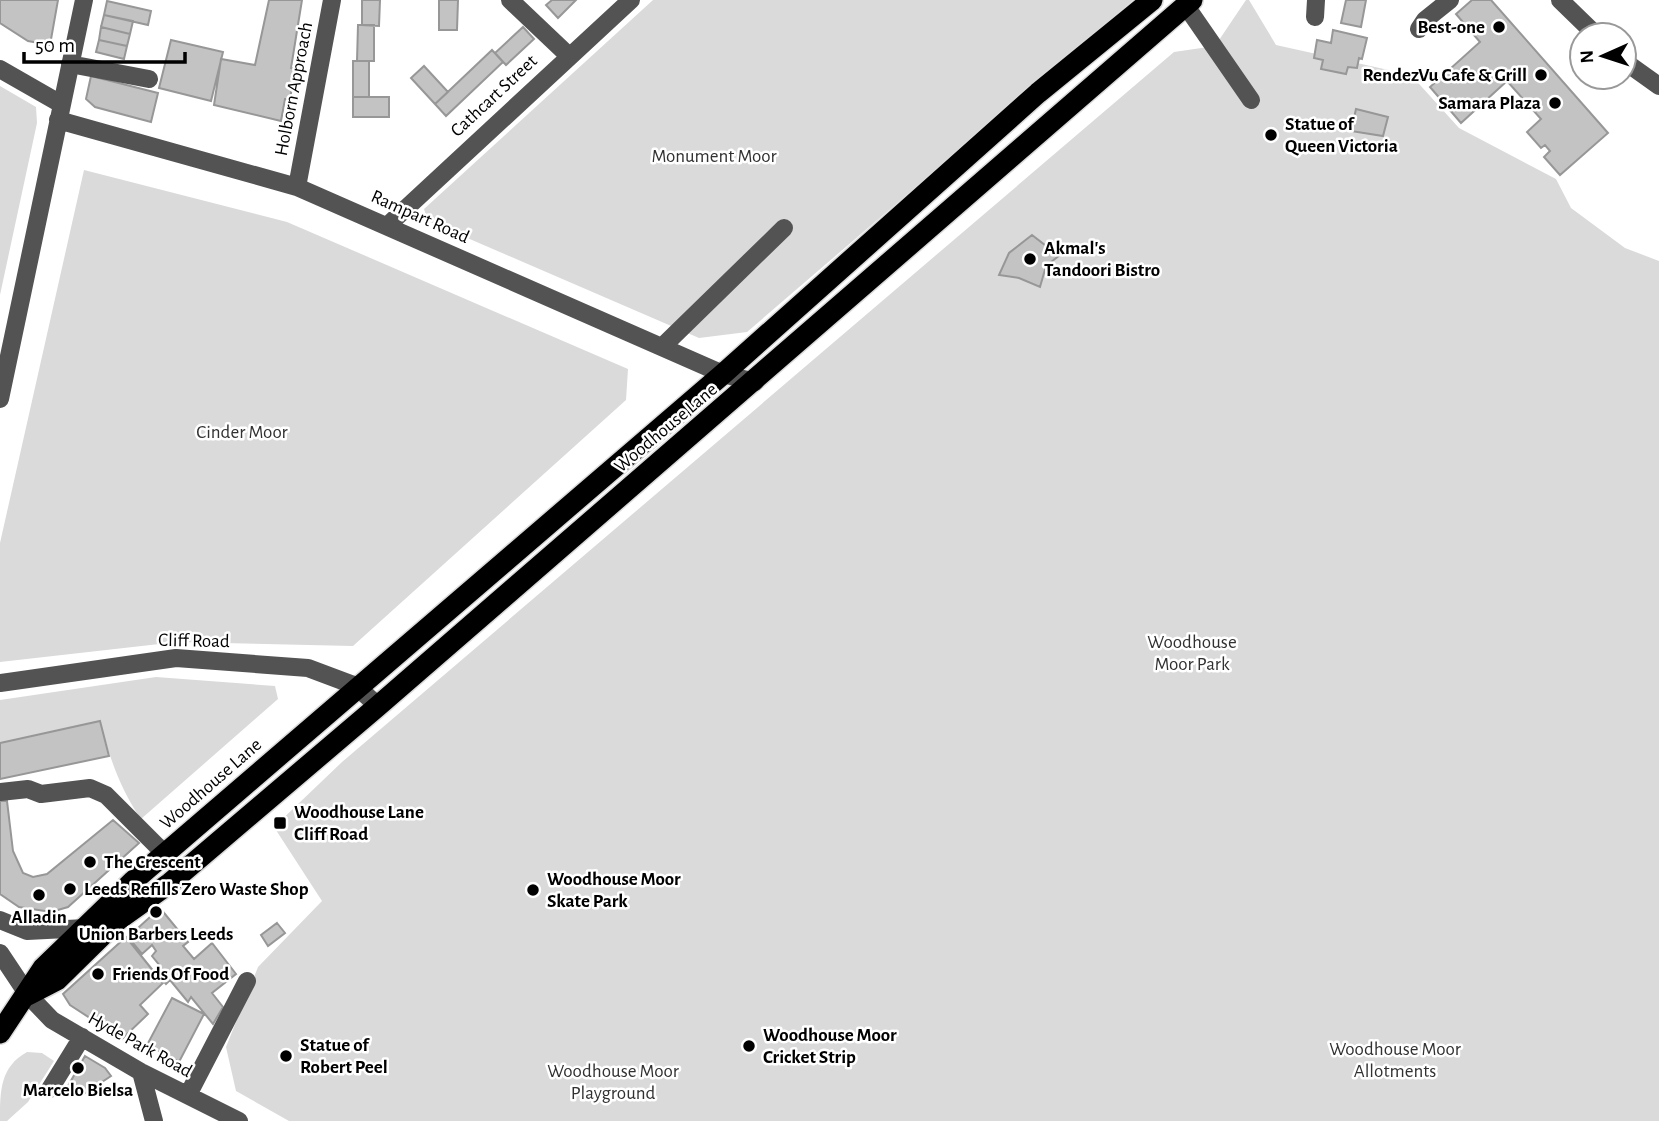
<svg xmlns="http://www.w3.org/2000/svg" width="1659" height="1121" viewBox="0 0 1659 1121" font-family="'Alegreya Sans',sans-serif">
  <rect width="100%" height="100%" fill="#fff"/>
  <path fill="#dadada" d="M653,0H1133L747,332L699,338L428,221L424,209Z
    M1246,0H1249L1276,45L1411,75L1459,128L1556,179L1571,208L1625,248L1659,261V1121H289L236,1091L226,1047L258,967L322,901L274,827L342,762L1174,52L1215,46Z
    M0,86L36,107L37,123L0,295Z
    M84,170L287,222L628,369L626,400L353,646L177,642L0,662V543Z
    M156,677L275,686L278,699L141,819C120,789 109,756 100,721L0,743V700Z
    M27,1052L42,1053L54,1061L28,1102L7,1121H0C0,1091 0,1067 27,1052Z"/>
  <path fill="#c3c3c3" stroke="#979797" stroke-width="2" d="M0,0H58L50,45L28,41L0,23Z
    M269,0H302L291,68L295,69L290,99H285L281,121L214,105L221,59L255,65Z
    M362,0H380L379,26L362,25Z
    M439,0H458L457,30H439Z
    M552,0H576L558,18L546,5Z
    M1346,0H1366L1361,27L1341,23Z
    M1472,0H1491L1608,133L1560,175L1544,157L1550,151L1545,145L1541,148L1527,132L1541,119L1507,81L1461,123L1430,87L1480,42L1456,14Z
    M107,1L151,11L148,25L104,15Z
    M104,15L133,21L130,34L101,27Z
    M358,25H374V61H357Z
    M101,27L130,34L127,46L99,40Z
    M523,27L534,39L506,65L495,53Z
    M1333,30L1367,38L1362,59L1359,58L1357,68L1348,67L1346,74L1321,69L1323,60L1314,58L1317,40L1331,43Z
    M99,40L127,46L124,59L96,52Z
    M171,40L223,52L211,101L159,88Z
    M492,50L503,62L446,116L435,104Z
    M353,61H369V97H353Z
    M424,66L448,92L435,104L411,78Z
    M91,76L158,93L151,122L95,107L86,99Z
    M353,97H389V117H353Z
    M1356,109L1388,117L1383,136L1351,131Z
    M1032,235L1045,245L1065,251L1046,266L1040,287L1019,278L999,275L1009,253Z
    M100,721L109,756L0,779V743Z
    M0,801H7L13,851L23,873L33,877L47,874L113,820L139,843L68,907L51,912L19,907L0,894Z
    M160,908L188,942L183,946L194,959L212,943L236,974L212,993L223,1007L213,1024L191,997L188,1002L170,980L166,984L155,971L160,966L152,956L156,951L152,945L142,954L128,937Z
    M277,923L285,933L268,946L261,935Z
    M126,937L163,983L140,1005L148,1014L122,1039L70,1005L63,994Z
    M172,998L204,1014L179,1062L147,1045Z
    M85,1056L105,1068L111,1076L82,1095L68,1086Z"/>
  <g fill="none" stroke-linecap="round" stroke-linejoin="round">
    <g stroke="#dbdbdb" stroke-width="24">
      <path id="highway" d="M28,995L57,980L118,920L170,883L378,706L1192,0
        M0,1033L43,968L132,882L723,374L1038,93L1152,0"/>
    </g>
    <path stroke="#535353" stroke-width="18" d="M510,0L568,55
      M1560,0L1596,35
      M1186,6L1251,100
      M1315,17L1316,0
      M1419,29L1425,20L1450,0
      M1624,61L1659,86
      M70,64L149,79
      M0,69L61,104
      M58,120L297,187L723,374L755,382
      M297,187L332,0
      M388,225L631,0
      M662,347L784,228
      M0,399L84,0
      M0,683L176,658L308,668L356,686L378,706
      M0,792L28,789L41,794L90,788L106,795L166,855
      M0,920L27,931L86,928
      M0,953L28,995L52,1020L141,1072L239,1121
      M141,1072L154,1121
      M50,1089L82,1037
      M188,1095L247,981"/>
    <use href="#highway" stroke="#000" stroke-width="21"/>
  </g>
  <g fill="#000" stroke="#fff" stroke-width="2.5">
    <circle cx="1499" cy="27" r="7"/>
    <circle cx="1541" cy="75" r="7"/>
    <circle cx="1555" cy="103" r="7"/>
    <circle cx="1271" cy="135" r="7"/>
    <circle cx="1030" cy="259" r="7"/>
    <rect x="273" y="816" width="14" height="14" rx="3.5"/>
    <circle cx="90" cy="862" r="7"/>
    <circle cx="70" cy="889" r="7"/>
    <circle cx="533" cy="890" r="7"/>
    <circle cx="39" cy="895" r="7"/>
    <circle cx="156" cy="912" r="7"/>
    <circle cx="98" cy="974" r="7"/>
    <circle cx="749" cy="1046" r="7"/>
    <circle cx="286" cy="1056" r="7"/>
    <circle cx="78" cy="1068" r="7"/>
  </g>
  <g text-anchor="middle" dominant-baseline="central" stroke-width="5" stroke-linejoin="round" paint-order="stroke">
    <g font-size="19" font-weight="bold" fill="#000" stroke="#fff" text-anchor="start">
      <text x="1485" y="27" text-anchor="end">Best-one</text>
      <text x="1527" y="75" text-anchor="end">RendezVu Cafe &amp; Grill</text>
      <text x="1541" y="103" text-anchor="end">Samara Plaza</text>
      <text x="1285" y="124">Statue of<tspan x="1285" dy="22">Queen Victoria</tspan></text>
      <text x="1044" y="248">Akmal's<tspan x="1044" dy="22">Tandoori Bistro</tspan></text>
      <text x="294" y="812">Woodhouse Lane<tspan x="294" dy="22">Cliff Road</tspan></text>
      <text x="104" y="862">The Crescent</text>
      <text x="547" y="879">Woodhouse Moor<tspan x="547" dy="22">Skate Park</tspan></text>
      <text x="84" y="889">Leeds Refills Zero Waste Shop</text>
      <text x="39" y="917" text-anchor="middle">Alladin</text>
      <text x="156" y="934" text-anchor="middle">Union Barbers Leeds</text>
      <text x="112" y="974">Friends Of Food</text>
      <text x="763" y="1035">Woodhouse Moor<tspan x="763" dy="22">Cricket Strip</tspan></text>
      <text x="300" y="1045">Statue of<tspan x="300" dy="22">Robert Peel</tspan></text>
      <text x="78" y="1090" text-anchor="middle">Marcelo Bielsa</text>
    </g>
    <g font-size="19" fill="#000" stroke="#fff">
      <text transform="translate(294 89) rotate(-79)">Holborn Approach</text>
      <text transform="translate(494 96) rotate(-43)">Cathcart Street</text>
      <text transform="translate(420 217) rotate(24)">Rampart Road</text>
      <text transform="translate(666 428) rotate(-40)">Woodhouse Lane</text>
      <text transform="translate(194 641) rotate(1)">Cliff Road</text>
      <text transform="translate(211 784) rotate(-41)">Woodhouse Lane</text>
      <text transform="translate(140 1045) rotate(29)">Hyde Park Road</text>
    </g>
    <g font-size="19" fill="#313131" stroke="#fff">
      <text x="714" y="156">Monument Moor</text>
      <text x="242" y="432">Cinder Moor</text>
      <text x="1192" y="642">Woodhouse<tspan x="1192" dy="22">Moor Park</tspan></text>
      <text x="1395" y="1049">Woodhouse Moor<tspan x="1395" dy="22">Allotments</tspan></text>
      <text x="613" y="1071">Woodhouse Moor<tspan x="613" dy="22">Playground</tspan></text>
    </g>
  </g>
  <g transform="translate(1603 56) rotate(267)"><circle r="33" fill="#ffffff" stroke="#999999" stroke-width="2"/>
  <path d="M0-5L12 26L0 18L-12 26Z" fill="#000000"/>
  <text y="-10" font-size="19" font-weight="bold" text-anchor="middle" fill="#000000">N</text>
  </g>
  <path d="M24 52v10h161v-10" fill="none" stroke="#000000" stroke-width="3.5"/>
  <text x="35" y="52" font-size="21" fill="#000000" stroke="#ffffff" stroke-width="5" paint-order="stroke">50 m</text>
</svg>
